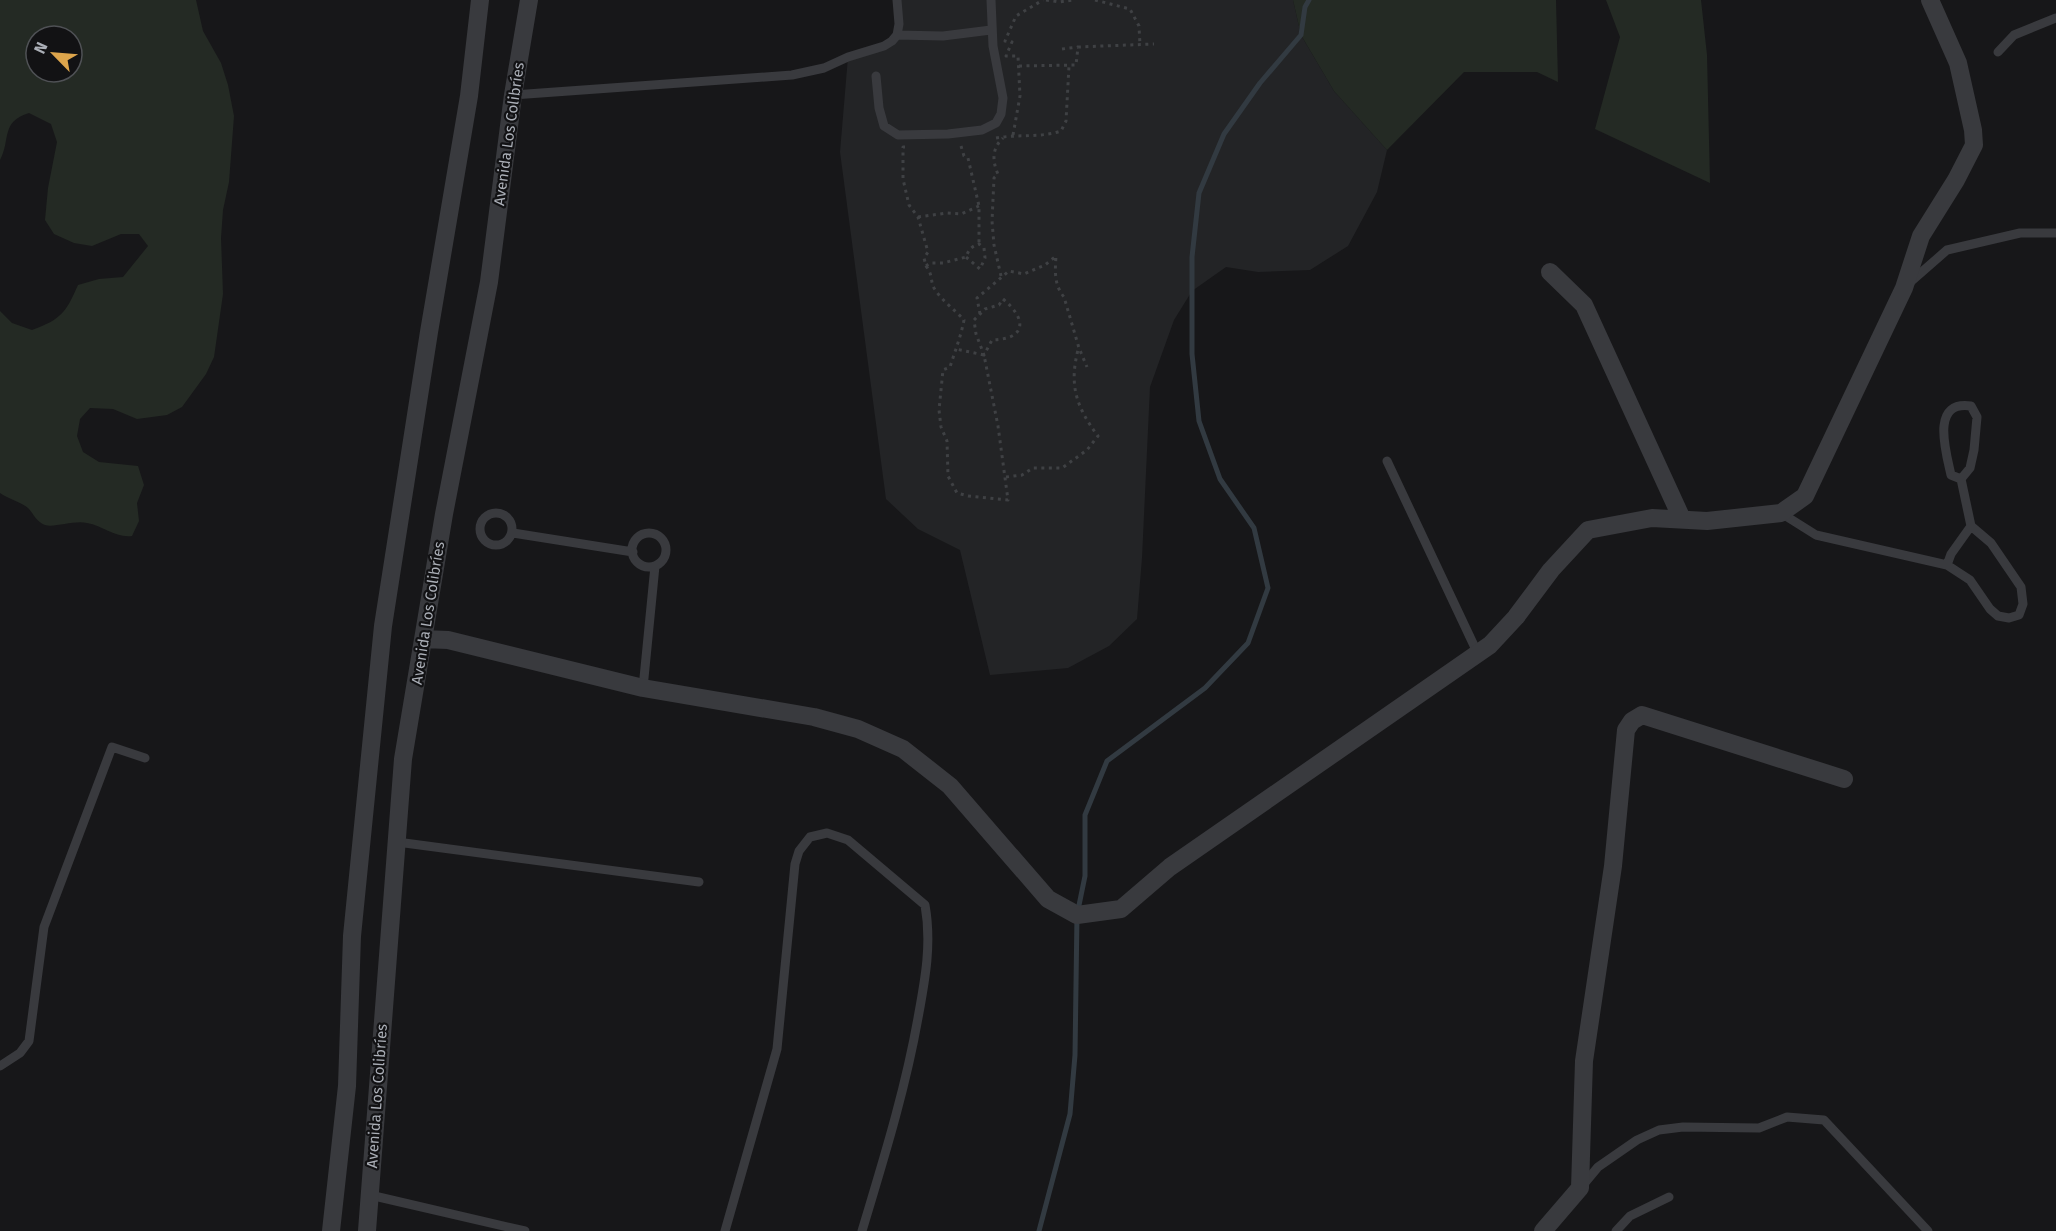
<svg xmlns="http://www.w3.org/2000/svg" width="2056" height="1231" viewBox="0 0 2056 1231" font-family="'Fira Sans',sans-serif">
  <rect width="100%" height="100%" fill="#171719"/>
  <path fill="#232426" d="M897,0H1293L1301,35L1334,91L1387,150L1377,192L1348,246L1310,270L1258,272L1226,267L1192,291L1174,320L1150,387L1142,558L1137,619L1109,646L1068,668L990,675L960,550L918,529L886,499L840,152L848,57L897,36Z"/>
  <path fill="#242a24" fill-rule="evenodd" d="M0,0H196L203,31L221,63L228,85L234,116L229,182L223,210L221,238L223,294L214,357L206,374L182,407L167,415L137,419L113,409L90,408L80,419L77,436L83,452L99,462L138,466L144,485L137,503L139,521L132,536C115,538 104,526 87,523C74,520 54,528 45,525C37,522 34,515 29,509C25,504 7,498 0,493V311L12,323L32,330C62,319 66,312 78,285L99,279L123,277L148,246L139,234H121L92,246L74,243L54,234L45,220L48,188L57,142L51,124L29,113C0,122 11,140 0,160ZM36,36H72V72H36Z
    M1293,0H1556L1558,82L1537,72H1464L1387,150L1334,91L1301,35Z
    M1606,0H1701L1707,55L1710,183L1595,129L1620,37Z"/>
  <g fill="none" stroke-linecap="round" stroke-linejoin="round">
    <path stroke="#323a41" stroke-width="5" d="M1039,1231L1070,1114L1075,1055L1077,915L1085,876V815L1107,761L1205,688L1248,643L1268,588L1254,528L1220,479L1199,421L1192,354V257L1199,193L1224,134L1260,83L1301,35L1305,7L1309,0"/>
    <path stroke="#3f4144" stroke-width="3" stroke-dasharray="3 4.5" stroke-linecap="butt" d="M1046,0L1059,2L1073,0
      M1095,0L1130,9L1139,26L1140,45
      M1062,49L1078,47
      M1019,66L1076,65L1078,47L1154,44
      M1013,135L1020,96L1018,56H1006L1012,42L1005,41L1016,16L1043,0
      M996,138C1018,134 1040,138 1061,131L1066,121L1069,66
      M961,146L964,156L968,158L979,206V244
      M905,147H903V179L909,205L918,217L928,252L924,258L926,266L930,263H943L966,257C969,249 972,246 979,244L984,248L985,258L980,269L966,257
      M918,217L947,213L961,214L979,206
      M926,266C933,275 930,280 934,288C941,300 955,310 964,320C961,336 955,351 950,367L943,370L939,410L941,427L947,441L948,476L957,493L968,496L1008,500L998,426L984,355L956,349
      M1001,276L994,245L992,221L994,178L998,174C992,161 992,148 1003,138
      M1003,299C1027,319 1027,339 992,340L984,355L976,334L974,320L985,309L999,305Z
      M980,314L977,298L1009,271L1024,274L1045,265L1056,256C1055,271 1054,285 1064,297L1079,348L1087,367
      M1006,477L1022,475L1033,468H1062L1087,450L1098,436C1076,407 1069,385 1078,350"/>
    <path stroke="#393a3e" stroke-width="9" d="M897,35L943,36L991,30
      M1998,52L2014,35L2056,18
      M876,76L879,108L884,126L898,135L948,134L982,130L996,123L1001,114L1003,98L993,46L991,0
      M513,95L792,75L824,68L848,57L884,46L892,41L897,35L899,24L897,0
      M1908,284L1947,250L2020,233H2056
      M1387,461L1478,654
      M480 529a16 16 0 1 1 32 0a16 16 0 1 1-32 0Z
      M1781,513L1816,535L1947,565L1970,580L1990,609L1998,616L2009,618L2019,615L2023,604L2021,587L1991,543L1971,526L1961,479L1970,468L1974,450L1977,417L1971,406C1930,400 1946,452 1951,475L1961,479
      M513,533L633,552
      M632 550a17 17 0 1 1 34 0a17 17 0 1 1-34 0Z
      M1947,565L1951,554L1971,526
      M643,688L655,566
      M397,842L699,882
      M0,1066L20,1053L29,1041L44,927L112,747L145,758
      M1583,1185L1598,1167L1637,1140L1659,1130L1683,1127L1759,1128L1787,1117L1824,1120L1928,1231
      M370,1195L525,1231
      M725,1231L777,1049L795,864L799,851L810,837L827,833L848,840L925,905C932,944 925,980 918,1018C905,1091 883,1161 862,1231
      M1616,1231L1630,1216L1669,1197"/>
    <path stroke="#393a3e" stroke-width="18" d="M1550,272L1584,305L1682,519
      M423,639L448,640L643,688L814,717L858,729L903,749L950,786L1048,899L1077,915L1121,909L1170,867L1490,645L1516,617L1551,570L1588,530L1652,518L1707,521L1781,513L1805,496L1904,288L1921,236L1956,180L1974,145L1973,130L1958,63L1930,0
      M331,1231L347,1086L352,936L383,626L429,332L469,96L480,0
      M367,1231L403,759L444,514L489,282L513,95L529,0
      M1543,1231L1580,1188L1584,1061L1613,866L1626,730L1632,721L1642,715L1844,779"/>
  </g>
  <g text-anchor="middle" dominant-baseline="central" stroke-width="4.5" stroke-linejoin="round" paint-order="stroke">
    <g font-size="15" fill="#abafb7" stroke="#121214">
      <text transform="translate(509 134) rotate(-82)">Avenida Los Colibríes</text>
      <text transform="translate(428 613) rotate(-81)">Avenida Los Colibríes</text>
      <text transform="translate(377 1096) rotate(-86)">Avenida Los Colibríes</text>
    </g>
  </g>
  <g transform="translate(54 54) rotate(295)"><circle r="28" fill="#121214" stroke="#4f5155" stroke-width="1.5"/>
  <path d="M0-4.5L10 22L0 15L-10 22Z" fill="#dda54c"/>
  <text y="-9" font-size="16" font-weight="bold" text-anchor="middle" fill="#abafb7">N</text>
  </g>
</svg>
